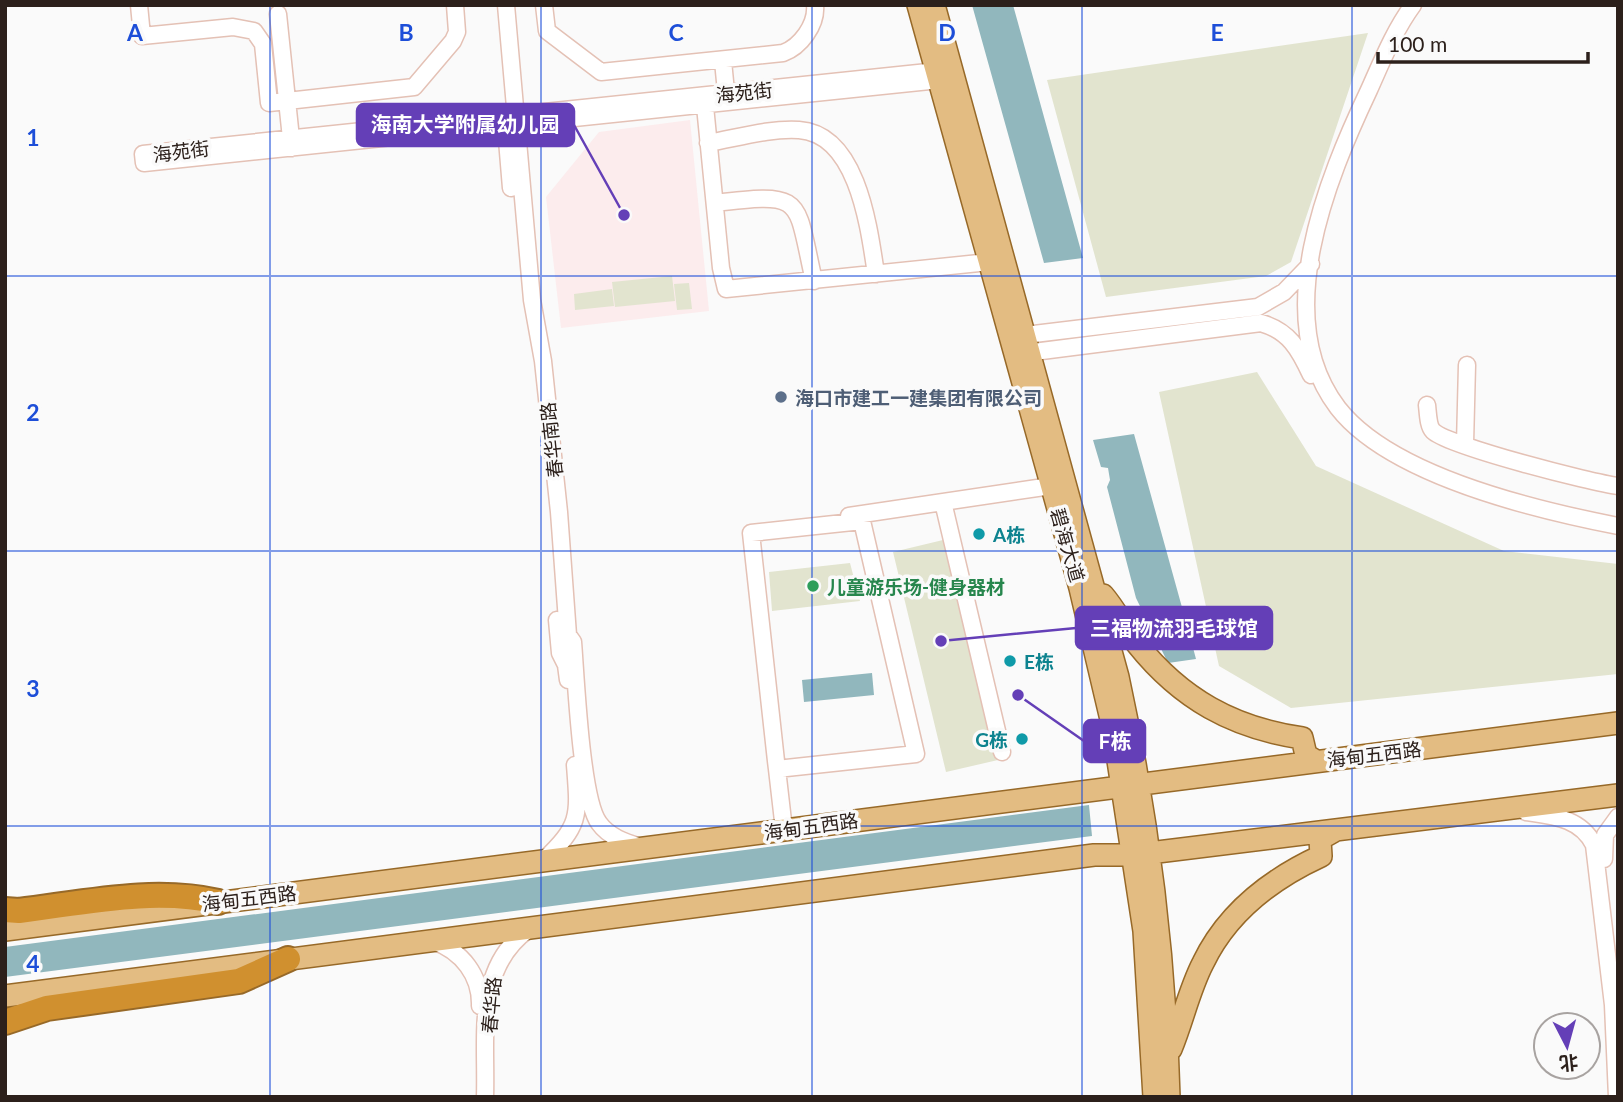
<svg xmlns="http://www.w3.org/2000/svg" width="1623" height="1102" viewBox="0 0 1623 1102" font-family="Lato,'Noto Sans SC',sans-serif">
  <rect width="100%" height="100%" fill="#fafafa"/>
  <path fill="#fceced" d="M690,120L709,311L561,328L546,197L599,132Z"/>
  <path fill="#e2e4cf" d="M1368,33L1291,262L1266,276L1106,297L1047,80Z
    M672,276L675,301L615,307L612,282Z
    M689,283L692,309L677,310L674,284Z
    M612,289L614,306L575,310L574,294Z
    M1257,372L1316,466L1504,551L1618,564V674L1291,708L1219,666L1159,392Z
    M943,540L998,760L946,772L893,552Z
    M850,563L860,601L772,611L769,572Z"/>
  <path fill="#91b7bd" d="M972,5H1013L1083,258L1044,263Z
    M1134,434L1188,629L1196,659L1168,663L1136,598L1107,487L1110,480L1108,468L1101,467L1093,440Z
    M872,673L874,695L804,702L802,680Z
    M1089,805L1092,836L5,977V947Z"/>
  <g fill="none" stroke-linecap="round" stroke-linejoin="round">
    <g stroke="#e4c1b5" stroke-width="19">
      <path id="minor" d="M139,5L142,36L233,27L254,31L263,44L269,103L414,87L453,41L457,32L455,5
        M506,5L532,300L543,361L559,512L568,635L573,642C576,678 581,799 599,823C609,837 625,842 641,847
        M544,5L547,31L601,72L783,53C800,47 817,25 815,5
        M1413,5C1394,31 1382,61 1369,90C1327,179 1269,318 1338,408C1391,476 1536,510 1618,526
        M278,14L292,148
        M723,61L727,102
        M947,70L143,154L144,163L949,79
        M704,96L721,268L726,289L989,262
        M505,116L511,188
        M708,143C737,138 770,128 799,130C858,134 869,228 876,274
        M715,203C806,192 795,197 814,281
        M1017,336L1258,307L1284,292L1311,264
        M1018,354L1261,323C1289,331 1299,349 1311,375
        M1427,405C1428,413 1428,426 1433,431C1448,446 1593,483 1618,486
        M1465,444L1467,365
        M943,502L1002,752
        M849,516L1051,486
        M557,620L560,653L566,665L568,680
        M777,769L916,754L862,521L751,533L776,761L777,769L783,821L784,830
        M1526,812C1553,816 1581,818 1594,845L1613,1005L1617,1097
        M1604,859L1605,835L1618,817
        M543,861C581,825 579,816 575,765
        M433,941C462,951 481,976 480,1006
        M485,1097C487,1036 474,968 529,929"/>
    </g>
    <g stroke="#976928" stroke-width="24">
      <path id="major" d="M918,5L1080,588L1113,728L1144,931L1154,1097
        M934,5L1118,677C1148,816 1165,955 1169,1097
        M1103,595C1116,610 1125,629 1137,644C1181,699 1233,728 1302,738L1306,755L1316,761
        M5,930L1618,723
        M5,996L1094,855H1133L1618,795
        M1171,1049C1183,1020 1189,990 1203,963C1227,913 1271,879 1321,856L1320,839L1336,830"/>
    </g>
    <g stroke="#976928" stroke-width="28">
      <path id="highway" d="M5,910L19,911C84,903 154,887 218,902
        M5,1022L47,1008L239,981L288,959"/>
    </g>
    <use href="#minor" stroke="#fff" stroke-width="16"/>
    <use href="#major" stroke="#e3bc82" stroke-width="21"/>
    <use href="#highway" stroke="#d0902f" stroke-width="24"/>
  </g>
  <path fill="none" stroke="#1d4ed8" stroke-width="2" stroke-opacity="0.55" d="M270,5V1097M541,5V1097M812,5V1097M1082,5V1097M1352,5V1097M5,276H1618M5,551H1618M5,826H1618"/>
  <circle fill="#5c6f8a" stroke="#fafafa" stroke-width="2.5" cx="781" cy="397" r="7"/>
  <g fill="#0f9aa8" stroke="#fafafa" stroke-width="2.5">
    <circle cx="979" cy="534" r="7"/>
    <circle cx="1010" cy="661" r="7"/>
    <circle cx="1022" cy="739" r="7"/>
  </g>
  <circle fill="#2e9e5b" stroke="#fafafa" stroke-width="2.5" cx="813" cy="586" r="7"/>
  <g text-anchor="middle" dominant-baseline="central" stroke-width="7" stroke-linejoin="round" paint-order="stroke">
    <g font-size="19" fill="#2c201b" stroke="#fafafa">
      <text transform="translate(744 92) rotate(-6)">海苑街</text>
      <text transform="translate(181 151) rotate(-7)">海苑街</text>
      <text transform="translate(551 440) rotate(-96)">春华南路</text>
      <text transform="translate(1068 545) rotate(74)">碧海大道</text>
      <text transform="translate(1374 754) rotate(-7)">海甸五西路</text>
      <text transform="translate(811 826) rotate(-8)">海甸五西路</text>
      <text transform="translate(249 898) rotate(-7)">海甸五西路</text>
      <text transform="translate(491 1005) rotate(-85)">春华路</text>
    </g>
    <g font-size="19" font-weight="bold" fill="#4e5e75" stroke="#fafafa" text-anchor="start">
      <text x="795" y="397">海口市建工一建集团有限公司</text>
    </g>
    <g font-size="19" font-weight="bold" fill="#0d838f" stroke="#fafafa" text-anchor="start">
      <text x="993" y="534">A栋</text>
      <text x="1024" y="661">E栋</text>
      <text x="1008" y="739" text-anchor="end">G栋</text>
    </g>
    <g font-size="19" font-weight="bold" fill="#27864d" stroke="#fafafa" text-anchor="start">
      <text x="827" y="586">儿童游乐场-健身器材</text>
    </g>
  </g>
  <g font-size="23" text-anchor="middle" font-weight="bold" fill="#1d4ed8" stroke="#fafafa" stroke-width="7" stroke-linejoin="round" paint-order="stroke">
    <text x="135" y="41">A</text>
    <text x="406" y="41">B</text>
    <text x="676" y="41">C</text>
    <text x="947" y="41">D</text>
    <text x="1217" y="41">E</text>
    <text x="33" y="146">1</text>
    <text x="33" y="421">2</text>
    <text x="33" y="697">3</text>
    <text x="33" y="972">4</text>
  </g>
  <path fill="none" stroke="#643fb7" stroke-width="2.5" d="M624 215L574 125M941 641L1076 628M1018 695L1084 741"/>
  <g fill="#643fb7" stroke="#fafafa" stroke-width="2.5">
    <circle cx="624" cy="215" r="7"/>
    <circle cx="941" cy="641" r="7"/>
    <circle cx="1018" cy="695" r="7"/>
  </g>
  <g fill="#643fb7" stroke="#643fb7" stroke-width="2.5">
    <rect x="357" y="104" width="217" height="42" rx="7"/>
    <rect x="1076" y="607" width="196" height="42" rx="7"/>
    <rect x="1084" y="720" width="61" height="42" rx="7"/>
  </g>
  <g font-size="21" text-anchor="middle" font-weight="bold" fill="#fff">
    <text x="465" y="132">海南大学附属幼儿园</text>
    <text x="1174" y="636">三福物流羽毛球馆</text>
    <text x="1115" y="749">F栋</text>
  </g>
  <rect width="1623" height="1102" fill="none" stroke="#2c201b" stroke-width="14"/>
  <g transform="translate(1567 1046) rotate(174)"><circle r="33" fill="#fafafa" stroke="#a8a3a1" stroke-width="2"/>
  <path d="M0-5L12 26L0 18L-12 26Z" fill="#643fb7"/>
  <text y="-10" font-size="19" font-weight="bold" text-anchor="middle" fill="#2c201b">北</text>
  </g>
  <path d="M1378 52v10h210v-10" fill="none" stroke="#2c201b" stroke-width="3.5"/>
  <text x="1388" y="52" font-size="21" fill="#2c201b" stroke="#fafafa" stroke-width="5" paint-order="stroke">100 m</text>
</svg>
